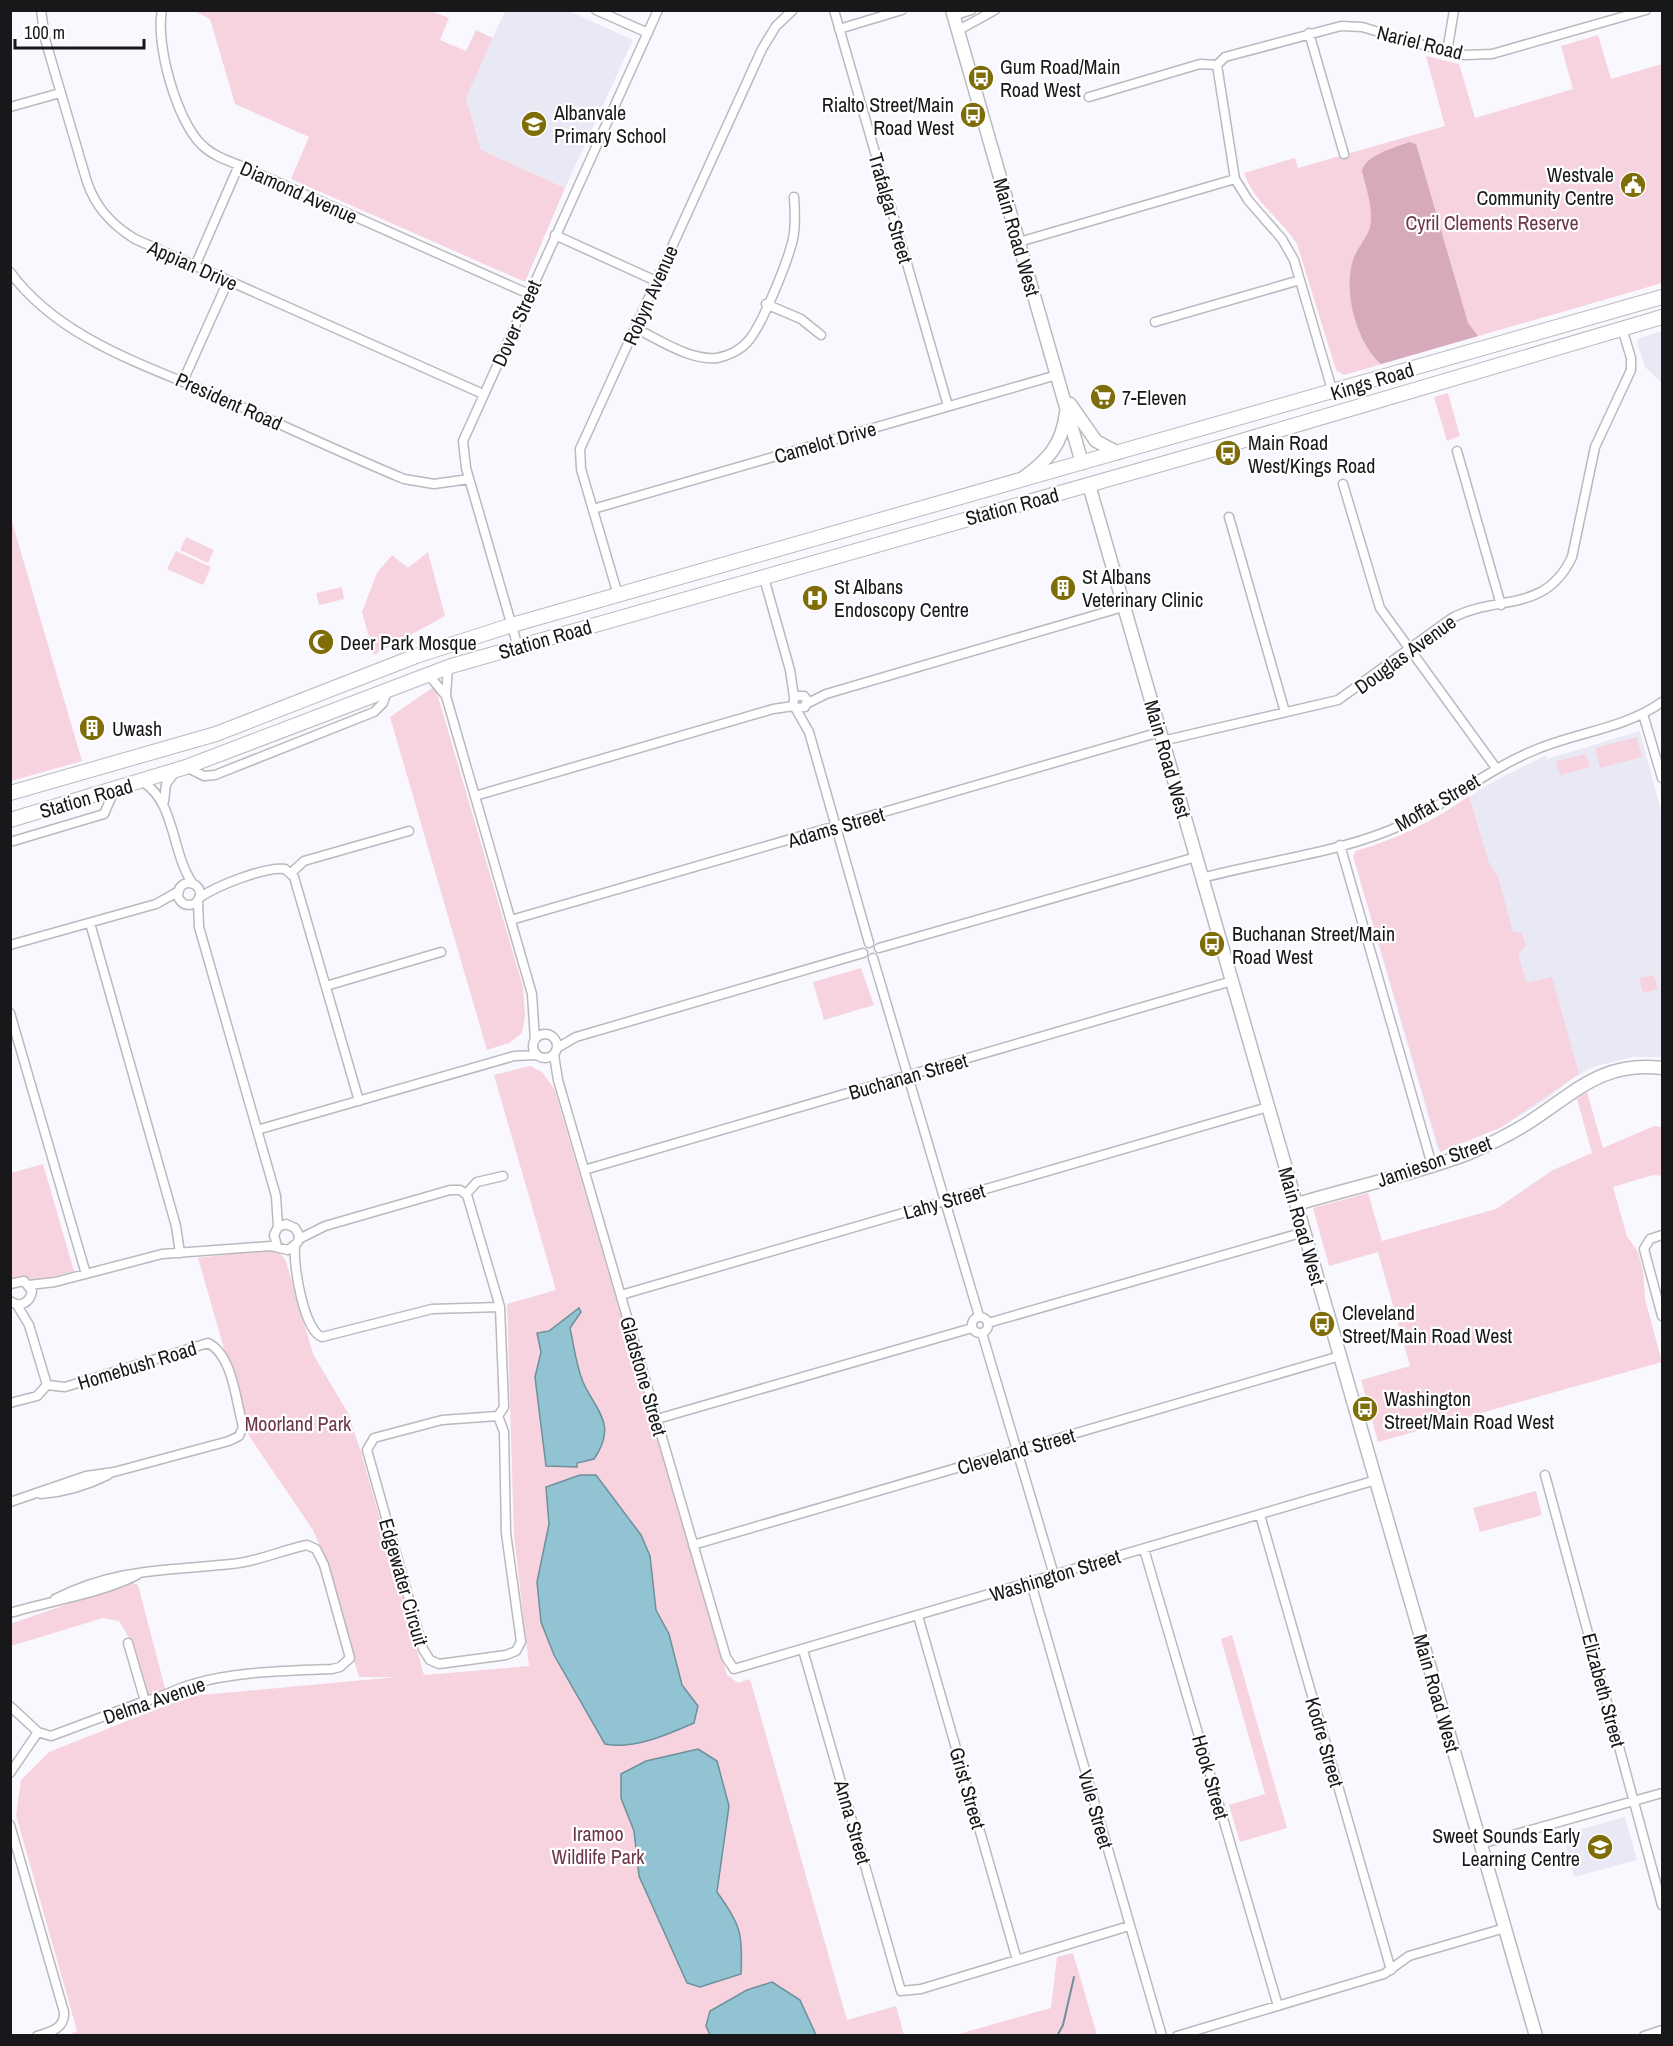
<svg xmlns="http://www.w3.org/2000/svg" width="1673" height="2046" viewBox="0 0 1673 2046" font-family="'Archivo Narrow',sans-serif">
  <rect width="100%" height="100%" fill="#f9f8ff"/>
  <path fill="#e9e9f6" d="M505,11H569L633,40L565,188L481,150L466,98Z
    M1662,331V383L1645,367L1637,342L1640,338Z
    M1640,731L1662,815V1057H1633L1596,1066L1573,1078L1545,1100L1500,1128L1438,1151L1353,856L1356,851L1389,841L1432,820L1496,780L1546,755L1547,759Z
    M1625,1817L1637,1860L1574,1877L1563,1834Z"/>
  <path fill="#f7d3df" d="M194,11H431L449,18L440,40L466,51L476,30L493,38L466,98L481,150L565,188L525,282L291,179L309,137L235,104L210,19Z
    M1598,35L1611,79L1662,64V283L1344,375L1336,370L1297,244C1281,219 1253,201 1244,173L1295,158L1298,168L1445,126L1426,56L1459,64L1475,118L1573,89L1561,46Z
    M1448,393L1460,436L1447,441L1434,397Z
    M10,515L82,761L11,781H10Z
    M186,537L214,550L208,563L180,550Z
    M176,551L211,567L203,585L167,569Z
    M428,552L445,616L374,655L362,612L377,573L392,555L408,568Z
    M342,587L344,599L319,605L316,593Z
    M435,686L523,987L525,1016L522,1033L509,1043L487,1050L390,717Z
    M1637,737L1642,757L1600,768L1595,748Z
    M1586,754L1590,767L1560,775L1556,761Z
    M1469,796L1489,863L1498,877L1513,932L1522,933L1526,946L1518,954L1527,983L1552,977L1579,1074L1500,1128L1440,1152L1353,856L1356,851C1397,839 1434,821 1469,796Z
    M861,968L874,1005L824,1020L813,982Z
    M1654,975L1658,989L1643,993L1639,978Z
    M530,1066L542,1072L554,1088L727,1675L738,1683L750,1679L847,2020L896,2006L904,2035H68L77,2031L16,1815L21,1780L49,1752L190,1696L397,1677H359L322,1551L313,1530L249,1436L198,1258L269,1249L279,1252L286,1261L313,1354L348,1413L361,1452L424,1675L529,1666L514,1536L507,1304L556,1290L494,1075Z
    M1587,1092L1603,1148L1654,1126L1662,1127V1176L1653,1175L1613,1187L1627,1236L1638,1252L1643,1270L1645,1299L1662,1362L1378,1442L1361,1380L1410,1366L1378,1252L1329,1266L1313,1208L1368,1193L1382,1241L1496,1209L1553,1170L1592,1153L1577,1099Z
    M43,1164L74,1271L40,1280L20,1277L11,1280V1173Z
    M1536,1491L1542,1515L1480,1532L1473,1508Z
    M131,1582L138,1585L166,1692L149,1696L135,1648L119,1621L103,1618L11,1646L10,1624Z
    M1232,1635L1287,1828L1240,1842L1229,1805L1265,1794L1221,1639Z
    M1073,1953L1097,2035H955L1051,2008L1057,1957Z"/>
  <path fill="#d6aaba" d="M1409,142L1416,144L1468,323L1478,336L1381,364C1356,342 1343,291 1353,260C1357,248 1367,238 1370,227C1374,210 1366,188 1362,171C1365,155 1395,148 1409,142Z"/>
  <path fill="#92c3d2" stroke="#6d909b" stroke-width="1.5" d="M579,1308L581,1312L570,1328C574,1346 576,1365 583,1382C596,1411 618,1424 594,1459L577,1463V1467L546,1466L535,1377L541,1352L537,1333L549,1331Z
    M580,1475H596L641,1535L650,1556L656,1610L669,1634L682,1685L698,1706L694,1723C669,1734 633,1750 605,1744L554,1655L541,1622L537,1582L549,1524L546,1487Z
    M698,1749L717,1761L729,1806L717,1892C741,1925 743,1934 741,1974L700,1987L687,1983L639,1876L634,1831L621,1798V1774L646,1761Z
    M772,1982L800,2000L816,2035H710L706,2026L710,2011L747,1990Z"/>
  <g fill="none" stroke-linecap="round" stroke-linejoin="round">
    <path stroke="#6d909b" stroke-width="2" d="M1057,2036L1063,2025L1074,1977"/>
    <g stroke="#b9b9bf" stroke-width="11">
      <path id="street" d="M41,10L45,39L87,182C96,208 112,225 135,239L483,394
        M162,10C155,44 177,122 202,145C212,155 226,160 239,165L529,294
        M596,10L648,33
        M834,10L948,406
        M953,16L971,10
        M839,29L902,10
        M957,31L995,10
        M1309,33L1344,154
        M1447,52L1454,10
        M1217,65L1235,179L1248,200L1282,239L1294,260L1333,393
        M1089,97L1200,64L1217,65L1225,57L1341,26L1362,27L1447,52L1465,55L1492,54L1646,10
        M10,107L60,93
        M555,235L656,281
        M1019,242L1235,179
        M195,266L239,165
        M10,272C61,341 149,366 224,399C284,426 344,454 404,479L434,484L469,479
        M766,304L801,319L821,335
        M1155,322L1300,280
        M635,328C658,339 690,361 717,358C728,356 741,350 749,340C763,323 788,261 793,239C796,225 795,211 794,197
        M183,381L228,281
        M1457,451L1501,605
        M1343,484L1380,608L1496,768
        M593,509L1057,375
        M1229,517L1285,712
        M764,578L790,670L794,697
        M618,595L581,469L580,449L762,49L776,26L793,10
        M518,647L466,468L463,441L658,10
        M448,667L446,696L532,994L535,1040
        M428,674L446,696
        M806,704L826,694L1123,607
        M796,708L805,707L807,700L804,696H795L793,704L809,732L869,943
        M1643,714L1662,778
        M1162,741L1338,700L1452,618C1498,594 1545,614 1572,557L1595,447L1631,370V358L1622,328
        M186,767L204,776L215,775L374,712L383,703L388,689
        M143,782C176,803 171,853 193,884
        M475,796L773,709L794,706
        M164,801L166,784L175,772
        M10,842L104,814L114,791
        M1340,845L1432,1165
        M291,873L304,861L409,831
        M1202,878C1268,860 1342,853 1404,824C1450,802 1488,769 1535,750C1577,732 1624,729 1662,702
        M178 894a11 11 0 1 1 22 0a11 11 0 1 1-22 0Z
        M199,898C216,886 266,866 285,869L294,877L359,1101
        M198,901L199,927L276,1196L278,1227
        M511,920L1160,732
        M90,923L176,1226L180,1253
        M10,945L156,904L179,891
        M879,948L1196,857
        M873,958L979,1316
        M326,986L441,952
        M10,1013L86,1274
        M533 1046a12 12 0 1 1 24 0a12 12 0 1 1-24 0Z
        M557,1048L576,1037L863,953
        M554,1055L558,1080L726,1657L734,1669L1376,1480
        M257,1130L514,1056L536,1055
        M584,1170L1232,981
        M466,1194L477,1182L503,1176
        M1662,1235L1650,1239L1644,1249L1662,1316
        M299,1239L325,1226L450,1190H460L467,1195L500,1307L504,1407L498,1416
        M295,1247C293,1265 304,1331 322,1337L432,1309L500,1307
        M10,1284L24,1281L32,1291C30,1303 20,1308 10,1301
        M29,1285L55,1282L162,1254L271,1246L288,1250L298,1242L299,1235L295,1228L286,1224L278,1227L274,1235L277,1246
        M621,1295L1268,1107
        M972 1325a8 8 0 1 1 16 0a8 8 0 1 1-16 0Z
        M988,1323L1304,1232
        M982,1333L1054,1575
        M10,1403L37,1396L47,1385L29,1325L17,1305
        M498,1416L504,1432L506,1533L521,1642L516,1651L506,1655L439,1664L430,1660L423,1649L367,1450L374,1438L442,1420Z
        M657,1419L972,1328
        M1545,1475L1662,1905
        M41,1494C65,1492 86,1486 108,1475
        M10,1502L86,1476L114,1472L229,1441L239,1436L243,1427C236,1402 233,1355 208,1343L65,1387L47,1385
        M1260,1515L1391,1970
        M693,1545L1340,1356
        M1144,1549L1278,2006
        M1031,1583L1162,2036
        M10,1613C52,1600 97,1595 137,1575
        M918,1616L1017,1960
        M128,1643L145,1701
        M803,1650L901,1991L921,1989L1129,1926
        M10,1706L38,1732L51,1736L145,1701C163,1698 176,1688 193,1684C237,1671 287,1671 332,1669L340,1667L350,1658L324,1565L316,1549L307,1545C282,1550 257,1562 231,1564C165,1571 116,1568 55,1599
        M10,1773L38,1732
        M10,1825L64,2012C65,2029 50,2032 37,2036
        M1481,1844L1662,1793
        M1177,2036L1384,1974L1409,1956L1505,1928
        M1644,2036L1662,2030"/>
    </g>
    <g stroke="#b9b9bf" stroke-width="15">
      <path id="secondary" d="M952,10L1082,463
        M1070,404L1096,441L1118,453
        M1023,478C1048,460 1062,445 1066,413
        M1089,485L1536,2036
        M1297,1204C1353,1187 1412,1175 1467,1154C1488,1145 1509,1135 1528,1123C1575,1093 1601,1061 1662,1068"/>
    </g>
    <g stroke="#b9b9bf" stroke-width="16">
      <path id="primary" d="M10,793L216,734L416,656L512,625L1662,297
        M10,820L186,767L451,666L1204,452L1662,317"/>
    </g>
    <use href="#street" stroke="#fff" stroke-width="8"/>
    <use href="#secondary" stroke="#fff" stroke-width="12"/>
    <use href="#primary" stroke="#fff" stroke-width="14"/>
  </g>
  <defs>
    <g id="bus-disc" transform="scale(1.35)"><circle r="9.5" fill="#7e6d08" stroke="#fff"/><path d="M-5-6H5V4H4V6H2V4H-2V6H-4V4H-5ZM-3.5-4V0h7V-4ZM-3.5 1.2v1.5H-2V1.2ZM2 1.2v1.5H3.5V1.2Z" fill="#fff"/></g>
    <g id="school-disc" transform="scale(1.35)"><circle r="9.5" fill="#7e6d08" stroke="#fff"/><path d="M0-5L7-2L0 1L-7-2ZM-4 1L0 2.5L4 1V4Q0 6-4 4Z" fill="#fff"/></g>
    <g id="civic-disc" transform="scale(1.35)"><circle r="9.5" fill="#7e6d08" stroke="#fff"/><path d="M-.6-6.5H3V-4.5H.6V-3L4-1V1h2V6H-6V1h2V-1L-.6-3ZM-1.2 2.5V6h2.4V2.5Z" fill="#fff"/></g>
    <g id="supermarket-disc" transform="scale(1.35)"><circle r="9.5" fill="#7e6d08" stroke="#fff"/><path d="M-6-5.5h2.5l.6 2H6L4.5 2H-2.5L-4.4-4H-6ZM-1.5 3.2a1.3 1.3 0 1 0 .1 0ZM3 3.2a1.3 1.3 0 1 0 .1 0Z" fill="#fff"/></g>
    <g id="building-disc" transform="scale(1.35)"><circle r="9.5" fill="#7e6d08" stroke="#fff"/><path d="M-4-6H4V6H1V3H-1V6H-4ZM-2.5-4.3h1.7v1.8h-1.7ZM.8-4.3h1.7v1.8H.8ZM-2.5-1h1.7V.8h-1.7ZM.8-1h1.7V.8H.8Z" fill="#fff"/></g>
    <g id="hospital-disc" transform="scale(1.35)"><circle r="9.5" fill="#7e6d08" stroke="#fff"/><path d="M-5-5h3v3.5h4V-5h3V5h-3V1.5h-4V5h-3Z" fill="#fff"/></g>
    <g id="mosque-disc" transform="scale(1.35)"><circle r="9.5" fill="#7e6d08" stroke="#fff"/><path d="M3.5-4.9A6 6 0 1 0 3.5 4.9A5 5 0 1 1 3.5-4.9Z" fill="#fff"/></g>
  </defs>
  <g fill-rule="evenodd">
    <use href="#bus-disc" x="981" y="78"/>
    <use href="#bus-disc" x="973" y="115"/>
    <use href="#school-disc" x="534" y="124"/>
    <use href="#civic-disc" x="1633" y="185"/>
    <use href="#supermarket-disc" x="1103" y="397"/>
    <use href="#bus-disc" x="1228" y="453"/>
    <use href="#building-disc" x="1063" y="588"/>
    <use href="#hospital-disc" x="815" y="598"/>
    <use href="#mosque-disc" x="321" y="642"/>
    <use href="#building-disc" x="92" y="728"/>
    <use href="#bus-disc" x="1212" y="944"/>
    <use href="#bus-disc" x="1322" y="1324"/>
    <use href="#bus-disc" x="1365" y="1409"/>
    <use href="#school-disc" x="1600" y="1847"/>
  </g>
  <g text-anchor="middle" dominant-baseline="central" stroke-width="4.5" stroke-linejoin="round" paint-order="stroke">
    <g font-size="20" fill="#18181a" stroke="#fff">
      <text transform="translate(1420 42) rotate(14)">Nariel Road</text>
      <text transform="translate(299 192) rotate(24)">Diamond Avenue</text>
      <text transform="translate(891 208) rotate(74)">Trafalgar Street</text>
      <text transform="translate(1017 237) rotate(74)">Main Road West</text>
      <text transform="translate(193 265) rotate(24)">Appian Drive</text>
      <text transform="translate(650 295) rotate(-66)">Robyn Avenue</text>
      <text transform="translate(516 323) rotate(-66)">Dover Street</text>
      <text transform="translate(1372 381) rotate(-17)">Kings Road</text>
      <text transform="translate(229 401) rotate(24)">President Road</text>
      <text transform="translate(825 442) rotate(-16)">Camelot Drive</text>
      <text transform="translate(1012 506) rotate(-15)">Station Road</text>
      <text transform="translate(545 639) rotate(-16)">Station Road</text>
      <text transform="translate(1405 654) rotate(-36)">Douglas Avenue</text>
      <text transform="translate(1168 759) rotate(74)">Main Road West</text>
      <text transform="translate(86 798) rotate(-16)">Station Road</text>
      <text transform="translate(1437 802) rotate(-30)">Moffat Street</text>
      <text transform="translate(836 827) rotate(-16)">Adams Street</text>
      <text transform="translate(908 1076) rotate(-16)">Buchanan Street</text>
      <text transform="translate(1434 1161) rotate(-19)">Jamieson Street</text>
      <text transform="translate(944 1201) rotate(-16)">Lahy Street</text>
      <text transform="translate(1302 1226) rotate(74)">Main Road West</text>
      <text transform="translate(137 1365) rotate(-17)">Homebush Road</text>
      <text transform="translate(644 1376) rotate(74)">Gladstone Street</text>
      <text transform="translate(1016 1451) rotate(-16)">Cleveland Street</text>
      <text transform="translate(1055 1575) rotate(-17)">Washington Street</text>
      <text transform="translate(404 1582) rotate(74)">Edgewater Circuit</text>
      <text transform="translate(1604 1690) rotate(75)">Elizabeth Street</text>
      <text transform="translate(1437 1693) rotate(74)">Main Road West</text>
      <text transform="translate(154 1700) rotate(-19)">Delma Avenue</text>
      <text transform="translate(1325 1742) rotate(74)">Kodre Street</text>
      <text transform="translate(1211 1777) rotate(74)">Hook Street</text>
      <text transform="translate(968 1788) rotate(74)">Grist Street</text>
      <text transform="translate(1096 1809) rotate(74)">Vule Street</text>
      <text transform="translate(853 1822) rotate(74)">Anna Street</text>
    </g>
    <g font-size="20" fill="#18181a" stroke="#fff" text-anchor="start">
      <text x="1000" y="66">Gum Road/Main<tspan x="1000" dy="23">Road West</tspan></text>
      <text x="954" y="104" text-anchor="end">Rialto Street/Main<tspan x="954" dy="23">Road West</tspan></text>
      <text x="554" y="112">Albanvale<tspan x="554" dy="23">Primary School</tspan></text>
      <text x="1614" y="174" text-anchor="end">Westvale<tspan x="1614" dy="23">Community Centre</tspan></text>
      <text x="1122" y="397">7-Eleven</text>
      <text x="1248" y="442">Main Road<tspan x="1248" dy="23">West/Kings Road</tspan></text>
      <text x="1082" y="576">St Albans<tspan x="1082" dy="23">Veterinary Clinic</tspan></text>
      <text x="834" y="586">St Albans<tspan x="834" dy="23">Endoscopy Centre</tspan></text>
      <text x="340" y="642">Deer Park Mosque</text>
      <text x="112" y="728">Uwash</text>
      <text x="1232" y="933">Buchanan Street/Main<tspan x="1232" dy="23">Road West</tspan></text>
      <text x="1342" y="1312">Cleveland<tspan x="1342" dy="23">Street/Main Road West</tspan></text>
      <text x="1384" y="1398">Washington<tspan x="1384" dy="23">Street/Main Road West</tspan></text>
      <text x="1580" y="1835" text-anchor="end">Sweet Sounds Early<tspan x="1580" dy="23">Learning Centre</tspan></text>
    </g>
    <g font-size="20" fill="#6d344c" stroke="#fff">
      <text x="1492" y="222">Cyril Clements Reserve</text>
      <text x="298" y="1423">Moorland Park</text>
      <text x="598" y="1833">Iramoo<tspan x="598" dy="23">Wildlife Park</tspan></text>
    </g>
  </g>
  <rect width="1673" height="2046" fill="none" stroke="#18181a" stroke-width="24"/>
  <path d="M15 39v9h129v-9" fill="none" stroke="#18181a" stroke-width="3"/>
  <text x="24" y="39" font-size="18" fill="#18181a" stroke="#ffffff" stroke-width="4.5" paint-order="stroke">100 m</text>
</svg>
